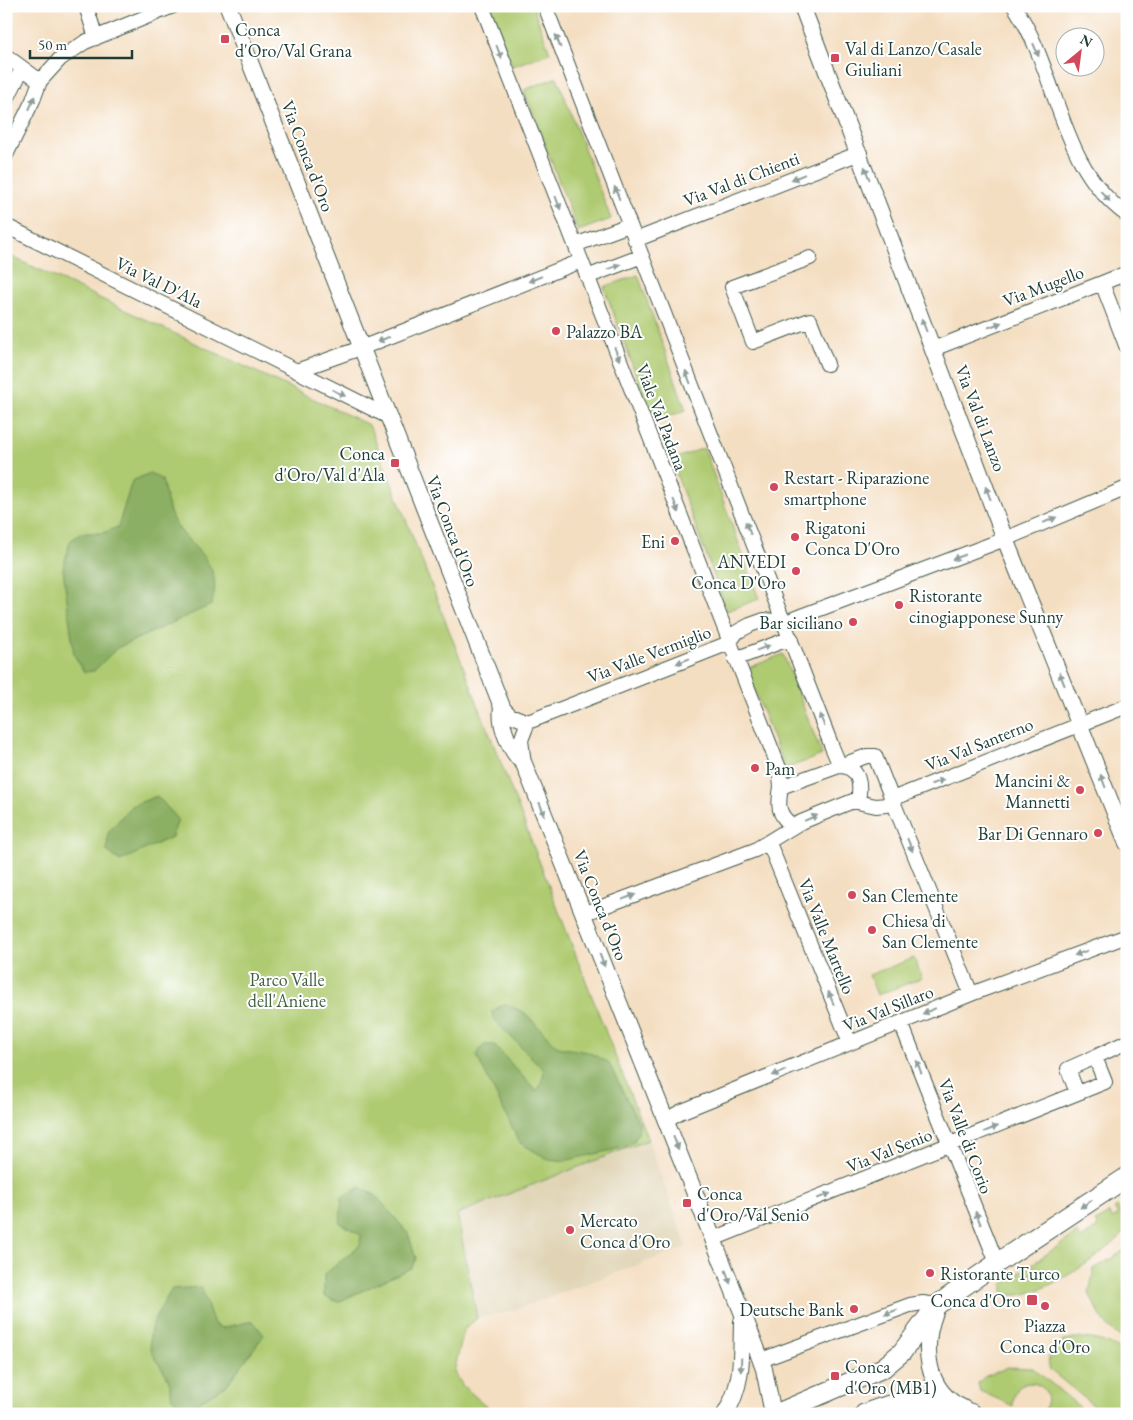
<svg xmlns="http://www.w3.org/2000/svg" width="1133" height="1420" viewBox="0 0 1133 1420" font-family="'EB Garamond',serif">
  <rect width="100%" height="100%" fill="#fff"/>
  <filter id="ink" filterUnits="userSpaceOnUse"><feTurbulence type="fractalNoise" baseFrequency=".02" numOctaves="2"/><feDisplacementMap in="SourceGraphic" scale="10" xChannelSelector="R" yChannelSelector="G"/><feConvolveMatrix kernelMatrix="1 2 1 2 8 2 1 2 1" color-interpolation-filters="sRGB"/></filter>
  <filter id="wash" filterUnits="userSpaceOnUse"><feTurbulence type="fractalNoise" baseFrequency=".0096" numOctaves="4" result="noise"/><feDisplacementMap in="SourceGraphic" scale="20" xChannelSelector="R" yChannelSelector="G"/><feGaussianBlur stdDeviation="1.12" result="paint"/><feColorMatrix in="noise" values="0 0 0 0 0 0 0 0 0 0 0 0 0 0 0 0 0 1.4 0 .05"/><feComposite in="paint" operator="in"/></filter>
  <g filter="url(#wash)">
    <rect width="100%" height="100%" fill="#f4dec1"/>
    <path fill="#e0d4b5" d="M648,1140L687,1247L506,1313L477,1318L457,1214Z"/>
    <path fill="#afcb71" stroke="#678452" d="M490,6H533L550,53L512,66Z
      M557,77L611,219L578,231L524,90Z
      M6,254L369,425L648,1140L457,1214L477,1318L464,1330L454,1372L463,1386L496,1414H6Z
      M638,275L686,410L653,422L604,287Z
      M704,448L759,599L727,611L671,460Z
      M783,654L822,755L785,769L746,669Z
      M914,958L922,978L877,995L869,975Z
      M1117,1207L1126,1220L1125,1232C1109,1251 1028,1309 1003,1292V1284L1077,1233L1081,1239L1098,1227L1095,1222L1107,1216L1108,1212L1113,1219L1118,1215L1114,1209Z
      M1127,1249V1338C1110,1338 1095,1307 1089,1293L1094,1269Z
      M1073,1338C1089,1337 1123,1342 1127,1362C1130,1378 1127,1397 1127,1414H1104L1050,1370C1044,1352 1057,1342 1073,1338Z
      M1008,1367L1033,1368L1088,1414H1041C1066,1385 1012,1366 1013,1406L980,1391L978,1383L984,1377Z"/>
    <path fill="#8baf63" stroke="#55764c" d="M150,473L162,480C166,493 168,513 176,525C196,553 225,565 211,605L117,648L94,671L84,672L74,655L63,569L70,541L81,533H103L118,527L132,481Z
      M157,796L178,819L172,837L120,861L107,851L108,833L131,806Z
      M505,1004L525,1013L558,1047L588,1052L608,1062L639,1123L638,1134L634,1141L625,1147L564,1161L548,1159L520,1143L476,1055L484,1045H494L536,1091L542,1084L544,1070L494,1020L492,1011Z
      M360,1187L375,1195L408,1233L416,1259L411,1268L338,1302L324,1296V1275L360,1245L361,1235L340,1223L342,1197Z
      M201,1287L214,1324L221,1328L253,1321L264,1335L226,1386L184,1410L172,1398C169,1372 166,1377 154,1356C141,1332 161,1309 172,1289Z"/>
  </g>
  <g filter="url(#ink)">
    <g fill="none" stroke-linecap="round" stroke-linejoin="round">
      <g stroke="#3f5549" stroke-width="16">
        <path id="minor" d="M86,6L96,38
          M482,6L779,768L781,787
          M545,6L832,747L840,766C860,767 861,785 858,801
          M1014,6C1059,72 1058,166 1127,215
          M6,56L40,81
          M6,101L22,69
          M6,155L33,100L40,81L60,59L85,42L173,6
          M6,226L387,416
          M635,240L860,153
          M575,245L629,225
          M810,258L732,287L753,342L810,320L827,364
          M587,277L642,256
          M1102,283L1127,273
          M933,349L1102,283L1127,348
          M296,371L361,348L581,261
          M735,659L791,638
          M502,707L510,715L528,722L729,643L737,632L750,625L764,620L786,622L801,616L1005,539L1127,488
          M524,764L521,740L528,722
          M769,843L850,1043
          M583,914L755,850L799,823L853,801L876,806L886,805L892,799L875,756H867L781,787C778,805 777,815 793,826
          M971,994L892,799L1127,706
          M901,1023L997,1263
          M1077,1093L1068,1069L1095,1057
          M666,1120L680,1112L971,994L1127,936
          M713,1239L1105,1082L1095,1057L1127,1042
          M761,1360L910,1305L923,1303L937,1305"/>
      </g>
      <g stroke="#3f5549" stroke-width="18">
        <path id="tertiary" d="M228,6L502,707C499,726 510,751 524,764L756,1347L764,1369L773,1414
          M802,6L1005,539L1127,843
          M935,1312C922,1346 925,1391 963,1408
          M725,1414C744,1384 741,1354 742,1321"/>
      </g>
      <g stroke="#3f5549" stroke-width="21">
        <path id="secondary" d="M776,1414L883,1368L902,1352L937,1305L997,1263L1127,1177
          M864,1414C911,1395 926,1397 972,1414"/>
      </g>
      <use href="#minor" stroke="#fff" stroke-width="14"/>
      <use href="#tertiary" stroke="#fff" stroke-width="16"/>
      <use href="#secondary" stroke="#fff" stroke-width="19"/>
    </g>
    <defs><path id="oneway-solid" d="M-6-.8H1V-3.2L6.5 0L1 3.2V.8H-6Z" transform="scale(1.25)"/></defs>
    <g fill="#8f9e9a">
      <use href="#oneway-solid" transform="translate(558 41) rotate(-111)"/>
      <use href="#oneway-solid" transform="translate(1036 50) rotate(67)"/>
      <use href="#oneway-solid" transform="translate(499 52) rotate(69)"/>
      <use href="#oneway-solid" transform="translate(32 103) rotate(-67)"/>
      <use href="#oneway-solid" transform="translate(867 173) rotate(-111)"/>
      <use href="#oneway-solid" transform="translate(798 177) rotate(158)"/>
      <use href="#oneway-solid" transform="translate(617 193) rotate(-111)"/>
      <use href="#oneway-solid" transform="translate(1105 196) rotate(48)"/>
      <use href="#oneway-solid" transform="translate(558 203) rotate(69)"/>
      <use href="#oneway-solid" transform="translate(614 267) rotate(-21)"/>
      <use href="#oneway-solid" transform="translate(535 279) rotate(158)"/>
      <use href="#oneway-solid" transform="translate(924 325) rotate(-111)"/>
      <use href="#oneway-solid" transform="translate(995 325) rotate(-21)"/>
      <use href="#oneway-solid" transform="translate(384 339) rotate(158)"/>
      <use href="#oneway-solid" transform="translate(617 354) rotate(69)"/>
      <use href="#oneway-solid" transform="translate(688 377) rotate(-111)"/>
      <use href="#oneway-solid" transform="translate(339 393) rotate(26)"/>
      <use href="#oneway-solid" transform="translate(988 493) rotate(-111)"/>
      <use href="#oneway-solid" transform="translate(676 506) rotate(69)"/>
      <use href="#oneway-solid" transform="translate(1050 520) rotate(-23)"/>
      <use href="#oneway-solid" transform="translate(748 528) rotate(-112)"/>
      <use href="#oneway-solid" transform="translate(959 557) rotate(159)"/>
      <use href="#oneway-solid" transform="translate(763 648) rotate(-21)"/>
      <use href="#oneway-solid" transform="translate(683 661) rotate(159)"/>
      <use href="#oneway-solid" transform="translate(1062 679) rotate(-112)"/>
      <use href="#oneway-solid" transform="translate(822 720) rotate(-111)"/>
      <use href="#oneway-solid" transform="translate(1103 781) rotate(-111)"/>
      <use href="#oneway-solid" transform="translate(937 782) rotate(-21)"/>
      <use href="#oneway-solid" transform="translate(542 809) rotate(68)"/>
      <use href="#oneway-solid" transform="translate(811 818) rotate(-23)"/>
      <use href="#oneway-solid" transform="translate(910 845) rotate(68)"/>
      <use href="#oneway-solid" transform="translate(629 897) rotate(-21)"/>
      <use href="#oneway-solid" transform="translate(1081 953) rotate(160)"/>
      <use href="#oneway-solid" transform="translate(602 960) rotate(68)"/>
      <use href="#oneway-solid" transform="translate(831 998) rotate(-112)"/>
      <use href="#oneway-solid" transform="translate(929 1011) rotate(157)"/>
      <use href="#oneway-solid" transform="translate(919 1067) rotate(-111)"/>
      <use href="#oneway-solid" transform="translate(779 1073) rotate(158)"/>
      <use href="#oneway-solid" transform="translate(991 1129) rotate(-23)"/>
      <use href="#oneway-solid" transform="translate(676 1143) rotate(68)"/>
      <use href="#oneway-solid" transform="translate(824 1196) rotate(-21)"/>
      <use href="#oneway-solid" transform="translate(1086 1204) rotate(146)"/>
      <use href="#oneway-solid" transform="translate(978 1218) rotate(-112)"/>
      <use href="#oneway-solid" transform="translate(728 1277) rotate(70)"/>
      <use href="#oneway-solid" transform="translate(891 1312) rotate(159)"/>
      <use href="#oneway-solid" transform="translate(741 1365) rotate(92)"/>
    </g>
  </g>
  <g fill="#d1495b" stroke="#fff" stroke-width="2">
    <rect x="220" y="34" width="10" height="10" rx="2.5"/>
    <rect x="830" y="53" width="10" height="10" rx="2.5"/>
    <circle cx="556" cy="331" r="5"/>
    <rect x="390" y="458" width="10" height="10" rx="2.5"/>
    <circle cx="774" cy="487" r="5"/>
    <circle cx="795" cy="537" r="5"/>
    <circle cx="675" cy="541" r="5"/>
    <circle cx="796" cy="571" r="5"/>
    <circle cx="899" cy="605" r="5"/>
    <circle cx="853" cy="622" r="5"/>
    <circle cx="755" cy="768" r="5"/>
    <circle cx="1080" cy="790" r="5"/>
    <circle cx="1098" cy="833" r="5"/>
    <circle cx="852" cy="895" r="5"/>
    <circle cx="872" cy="930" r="5"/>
    <rect x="682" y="1198" width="10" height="10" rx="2.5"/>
    <circle cx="570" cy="1230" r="5"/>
    <circle cx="930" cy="1273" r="5"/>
    <rect x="1026" y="1294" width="12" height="12" rx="2.5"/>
    <circle cx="1045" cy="1306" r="5"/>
    <circle cx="854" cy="1309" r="5"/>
    <rect x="830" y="1371" width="10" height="10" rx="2.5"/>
  </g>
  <g text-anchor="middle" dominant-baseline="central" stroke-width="4" stroke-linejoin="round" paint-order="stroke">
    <g font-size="18" fill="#1f3d34" stroke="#fff" text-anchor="start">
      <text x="235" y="29">Conca<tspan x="235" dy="21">d'Oro/Val Grana</tspan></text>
      <text x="845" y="48">Val di Lanzo/Casale<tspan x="845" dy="21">Giuliani</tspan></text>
      <text x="566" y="331">Palazzo BA</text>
      <text x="385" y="453" text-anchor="end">Conca<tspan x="385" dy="21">d'Oro/Val d'Ala</tspan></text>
      <text x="784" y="477">Restart - Riparazione<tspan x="784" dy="21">smartphone</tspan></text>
      <text x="805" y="527">Rigatoni<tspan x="805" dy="21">Conca D'Oro</tspan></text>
      <text x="665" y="541" text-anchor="end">Eni</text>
      <text x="786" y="561" text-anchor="end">ANVEDI<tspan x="786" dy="21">Conca D'Oro</tspan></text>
      <text x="909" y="595">Ristorante<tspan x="909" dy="21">cinogiapponese Sunny</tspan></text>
      <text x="843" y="622" text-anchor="end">Bar siciliano</text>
      <text x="765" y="768">Pam</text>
      <text x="1070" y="780" text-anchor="end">Mancini &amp;<tspan x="1070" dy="21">Mannetti</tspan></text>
      <text x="1088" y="833" text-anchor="end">Bar Di Gennaro</text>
      <text x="862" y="895">San Clemente</text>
      <text x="882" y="920">Chiesa di<tspan x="882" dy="21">San Clemente</tspan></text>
      <text x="697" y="1193">Conca<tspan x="697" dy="21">d'Oro/Val Senio</tspan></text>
      <text x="580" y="1220">Mercato<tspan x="580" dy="21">Conca d'Oro</tspan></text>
      <text x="940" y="1273">Ristorante Turco</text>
      <text x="1021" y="1300" text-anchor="end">Conca d'Oro</text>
      <text x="844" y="1309" text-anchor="end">Deutsche Bank</text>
      <text x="1045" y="1325" text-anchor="middle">Piazza<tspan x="1045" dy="21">Conca d'Oro</tspan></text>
      <text x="845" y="1366">Conca<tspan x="845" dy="21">d'Oro (MB1)</tspan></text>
    </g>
    <g font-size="18" fill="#1f3d34" stroke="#fff">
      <text transform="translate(308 156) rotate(69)">Via Conca d'Oro</text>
      <text transform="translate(741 179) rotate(-21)">Via Val di Chienti</text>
      <text transform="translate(159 282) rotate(26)">Via Val D'Ala</text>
      <text transform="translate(1043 286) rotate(-21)">Via Mugello</text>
      <text transform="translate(662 417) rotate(69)">Viale Val Padana</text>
      <text transform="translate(981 418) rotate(69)">Via Val di Lanzo</text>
      <text transform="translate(453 531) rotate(69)">Via Conca d'Oro</text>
      <text transform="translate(649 654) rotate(-21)">Via Valle Vermiglio</text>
      <text transform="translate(979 744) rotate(-22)">Via Val Santerno</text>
      <text transform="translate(601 905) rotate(68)">Via Conca d'Oro</text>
      <text transform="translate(827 936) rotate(68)">Via Valle Martello</text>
      <text transform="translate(888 1008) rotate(-22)">Via Val Sillaro</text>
      <text transform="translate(966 1136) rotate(69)">Via Valle di Corio</text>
      <text transform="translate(889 1150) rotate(-22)">Via Val Senio</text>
    </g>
    <g font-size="18" fill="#436043" stroke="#fff">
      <text x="287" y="979">Parco Valle<tspan x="287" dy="21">dell'Aniene</tspan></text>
    </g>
  </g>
  <rect width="1133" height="1420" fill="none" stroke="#fff" stroke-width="25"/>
  <g transform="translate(1080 52) rotate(29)"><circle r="24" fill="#ffffff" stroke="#a5b1ae"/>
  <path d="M0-4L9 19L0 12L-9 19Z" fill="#d1495b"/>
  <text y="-8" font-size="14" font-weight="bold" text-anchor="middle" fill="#1f3d34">N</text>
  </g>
  <path d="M30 50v8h102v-8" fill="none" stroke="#1f3d34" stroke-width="2.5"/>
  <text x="38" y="50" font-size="15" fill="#1f3d34" stroke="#ffffff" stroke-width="4" paint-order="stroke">50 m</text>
</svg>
